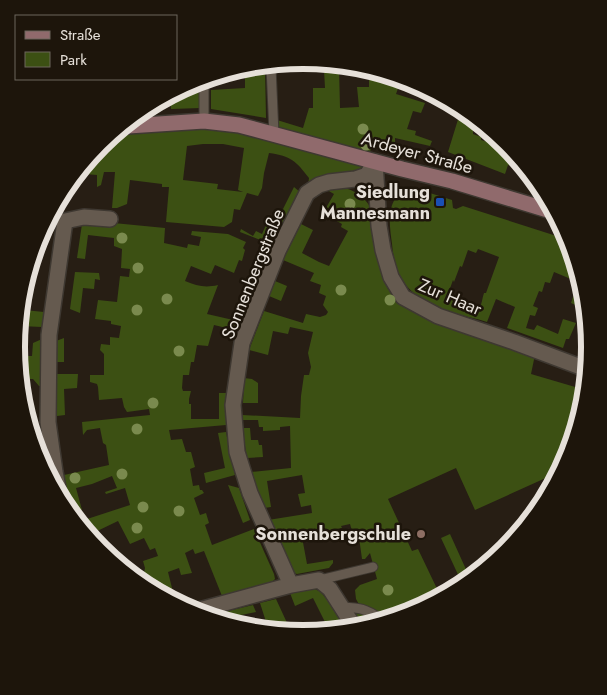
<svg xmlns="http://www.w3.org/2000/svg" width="607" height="695" viewBox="0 0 607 695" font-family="Jost,sans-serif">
  <rect width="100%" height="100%" fill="#271e14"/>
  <path fill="#3c5013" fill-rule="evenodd" d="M299,61H307L339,67L340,108L359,107L357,87H369V73L401,80L396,94L425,103L421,113L413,111L407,129L416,131L415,135L432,141L430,146L395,138V143L373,144L367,159V175L307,193L309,178C296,161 291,156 269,153L264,173L262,188L258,196L247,193L240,210L234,209L232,222L224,227L166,222L169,187H162V184L130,180L127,204L117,208H112L115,172H104L101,185L97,187V175L85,174L84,179L78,178L101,144L138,119L274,134L277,120L303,128L309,108H313V88H325L324,70H275V66ZM203,144H223L244,148L238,190L243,192L217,189L218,184L183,180L187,146Z
    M265,68L266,118L211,109V90L245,88V72Z
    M201,81V108L171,109L170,98L180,91H192V83Z
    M460,113L472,121L470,129H473V134L481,137V140L501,146L502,142L507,145L518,161L514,160L512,166L508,165L505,174L448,152Z
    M294,187L301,193L273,245L240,232L241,229L253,236L256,231L262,234L266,225L273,229Z
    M341,187C354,190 364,196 370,207L378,262L388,289L414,304L536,350L531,374L582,389L569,458L559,472L475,510L456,468L388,499L412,551L418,549L440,595L413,613L353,625L341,607L361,608L356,599L355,590L360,585L377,579L370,553L365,559H362L358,530L352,531L350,524L341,526L342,528L323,531L302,537L307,564L333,560V563L329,568L297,574L294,573L268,520L312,513L311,505L301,507L298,494L305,493L302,475L267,481L271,507L264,508L251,472L291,468L290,426L280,427V430L263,431V427H259L258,420H242V415L300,418L301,396L304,375H309L311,367L308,353L313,332L290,327L288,334L273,331L268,355L249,350L264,311L303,323L306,314L320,317L326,315L328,312L323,305L326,296L319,293L321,285L310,281L314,273L283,260L301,224L313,230L302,253L319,262L329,266L348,231L341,227L342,224L323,213L334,194L327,190Z
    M411,187L452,200L453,208L456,209L463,206L569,240L578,282L554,272L550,283L545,282L542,292L539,291L533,306L538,308L535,316L530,315L526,328L534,330L537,325L558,334L563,319L576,323L569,339H566L563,348L507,328L515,307L496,299L487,322C466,315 441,313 422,299C414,294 405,286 400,277C395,267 393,255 392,244C389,221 385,197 411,187ZM478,249L499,257L486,293H484C482,299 482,304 479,309L447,297L453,280L454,282L460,266L462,267L468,250L476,253Z
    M93,221L165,228L164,243L187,248L188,244L199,246L201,237L191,235L192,231L228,234L246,242L243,248L245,250L242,261L239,260L234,273L215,265L211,274L191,266L185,281C197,286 205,288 218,285L207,314L242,322L239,331L214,325L208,346L197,345L194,362H191L189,375H183L182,388L183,391H191L189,399V404H191V419H219V393H226V425L169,430L171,440L182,439L186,452H191L195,467L190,469L193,486L199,485L200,490H202L204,493L194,498L200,515L206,513L209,523L205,525L212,545L254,529L274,574L275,579L271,583L222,596L204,551L195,554L193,549L185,553L192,573L181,575L179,568L168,572L175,600L155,587L154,581L144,573L145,568L143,561L158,556L155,548L150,550L144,538L130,544L118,521L91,534L95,543L81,521L130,505L125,488L106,494L105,492L117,488L112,476L92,484L76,488L82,510L74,512L70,506L64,475L109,465L106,445L103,443L100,428L87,430L83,435L82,422L150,415L149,409L127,412L124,407L122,398L99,400L98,387L97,384L90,382V375H104V354L100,350L101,344L110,345V337L119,338L121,326L111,324V321L95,319L98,300L117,302L120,276L129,277L130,269L121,268L122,249L114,246V238L88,235L85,259L77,258L82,224Z
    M75,272L99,273L100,280L95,279L94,289L83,288L80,313L70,309Z
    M275,281L287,286L281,301L269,296Z
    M577,287L579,288L586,321L578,318L582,308L571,303L576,288Z
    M24,310L44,312L42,327L20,326Z
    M64,338V362H55L56,341Z
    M42,339L41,386H39L33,379H27V373L21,372L18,356H32L33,343Z
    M56,374H78L77,388L64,389L65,415L57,416Z
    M244,378L252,379L258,383V403H243Z
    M242,428H250L251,440H258L259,445H262L263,457L247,458Z
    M226,432L230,453L235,475L206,483L204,473L225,468L218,433Z
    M228,485L239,488L250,520L243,523Z
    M450,534L469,576L461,581L441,538Z
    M313,588L321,592L347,626L329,630L313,598L295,606L290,593Z
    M276,599L288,625L282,628L284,631L268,628L260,603Z
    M253,605L256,612L231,617L232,620L221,618L219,613Z"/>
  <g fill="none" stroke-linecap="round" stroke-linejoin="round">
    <g stroke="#3e3831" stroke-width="11">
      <path id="lane" d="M271,67L274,134
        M204,121V80
        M319,580L373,567
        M341,607C361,608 364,608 381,619"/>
    </g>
    <g stroke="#3e3831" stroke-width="18">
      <path id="street" d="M375,162L379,226L383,250L391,277L403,297L438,316L514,342L586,369
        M58,488L55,472L48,422L49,335L65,221L84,217L110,219
        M291,585L250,493L237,452L233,405L242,343L278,251L307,193L319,185L329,182L355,179L367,175L375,162
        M192,612L291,585L319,580L330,589L353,625"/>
    </g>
    <g stroke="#3e3831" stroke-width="18">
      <path id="secondary" d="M128,126L204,121L239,125L402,169L452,181L551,211"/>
    </g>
    <use href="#lane" stroke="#655a4f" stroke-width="9"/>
    <use href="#street" stroke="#655a4f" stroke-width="15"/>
    <use href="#secondary" stroke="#906a6c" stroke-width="15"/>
  </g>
  <g fill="#7a8a4e">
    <circle cx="363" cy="129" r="5.5"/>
    <circle cx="366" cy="145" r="5.5"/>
    <circle cx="350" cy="204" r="5.5"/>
    <circle cx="122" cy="238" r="5.5"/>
    <circle cx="138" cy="268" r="5.5"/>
    <circle cx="341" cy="290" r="5.5"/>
    <circle cx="167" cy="299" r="5.5"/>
    <circle cx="390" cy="300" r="5.5"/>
    <circle cx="137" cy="310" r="5.5"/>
    <circle cx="179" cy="351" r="5.5"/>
    <circle cx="153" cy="403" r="5.5"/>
    <circle cx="137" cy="429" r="5.5"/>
    <circle cx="122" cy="474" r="5.5"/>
    <circle cx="75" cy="478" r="5.5"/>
    <circle cx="143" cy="507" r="5.5"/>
    <circle cx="179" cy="511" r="5.5"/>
    <circle cx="137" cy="528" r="5.5"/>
    <circle cx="388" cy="590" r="5.5"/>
  </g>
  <rect fill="#1a4fb4" stroke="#1d150b" stroke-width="2" x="435" y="197" width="10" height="10" rx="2.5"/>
  <circle fill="#8d6e63" stroke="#1d150b" stroke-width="2" cx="421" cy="534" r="5"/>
  <g text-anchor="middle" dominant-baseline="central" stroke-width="5" stroke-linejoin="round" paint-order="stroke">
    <g font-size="18" fill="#e6e0d9" stroke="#1d150b">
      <text transform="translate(417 153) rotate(15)">Ardeyer Straße</text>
      <text transform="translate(253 274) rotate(-68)">Sonnenbergstraße</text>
      <text transform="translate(450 297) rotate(23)">Zur Haar</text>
    </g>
    <g font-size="18" font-weight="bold" fill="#e6e0d9" stroke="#1d150b" text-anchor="end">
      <text x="430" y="192">Siedlung<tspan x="430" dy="21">Mannesmann</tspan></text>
      <text x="411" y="534">Sonnenbergschule</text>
    </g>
  </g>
  <path d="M0 0H607V695H0ZM25 347a278 278 0 1 1 556 0a278 278 0 1 1-556 0Z" fill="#1d150b" fill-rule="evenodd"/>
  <path fill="none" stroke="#e6e0d9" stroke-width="6" d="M25 347a278 278 0 1 1 556 0a278 278 0 1 1-556 0Z"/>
  <rect x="15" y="15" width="162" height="65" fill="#1d150b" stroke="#6d665d"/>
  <rect x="25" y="31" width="25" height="8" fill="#906a6c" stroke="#6d665d"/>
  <text x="60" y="40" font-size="15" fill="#e6e0d9">Straße</text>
  <rect x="25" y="52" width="25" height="15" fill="#3c5013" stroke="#6d665d"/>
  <text x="60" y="65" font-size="15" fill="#e6e0d9">Park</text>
</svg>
